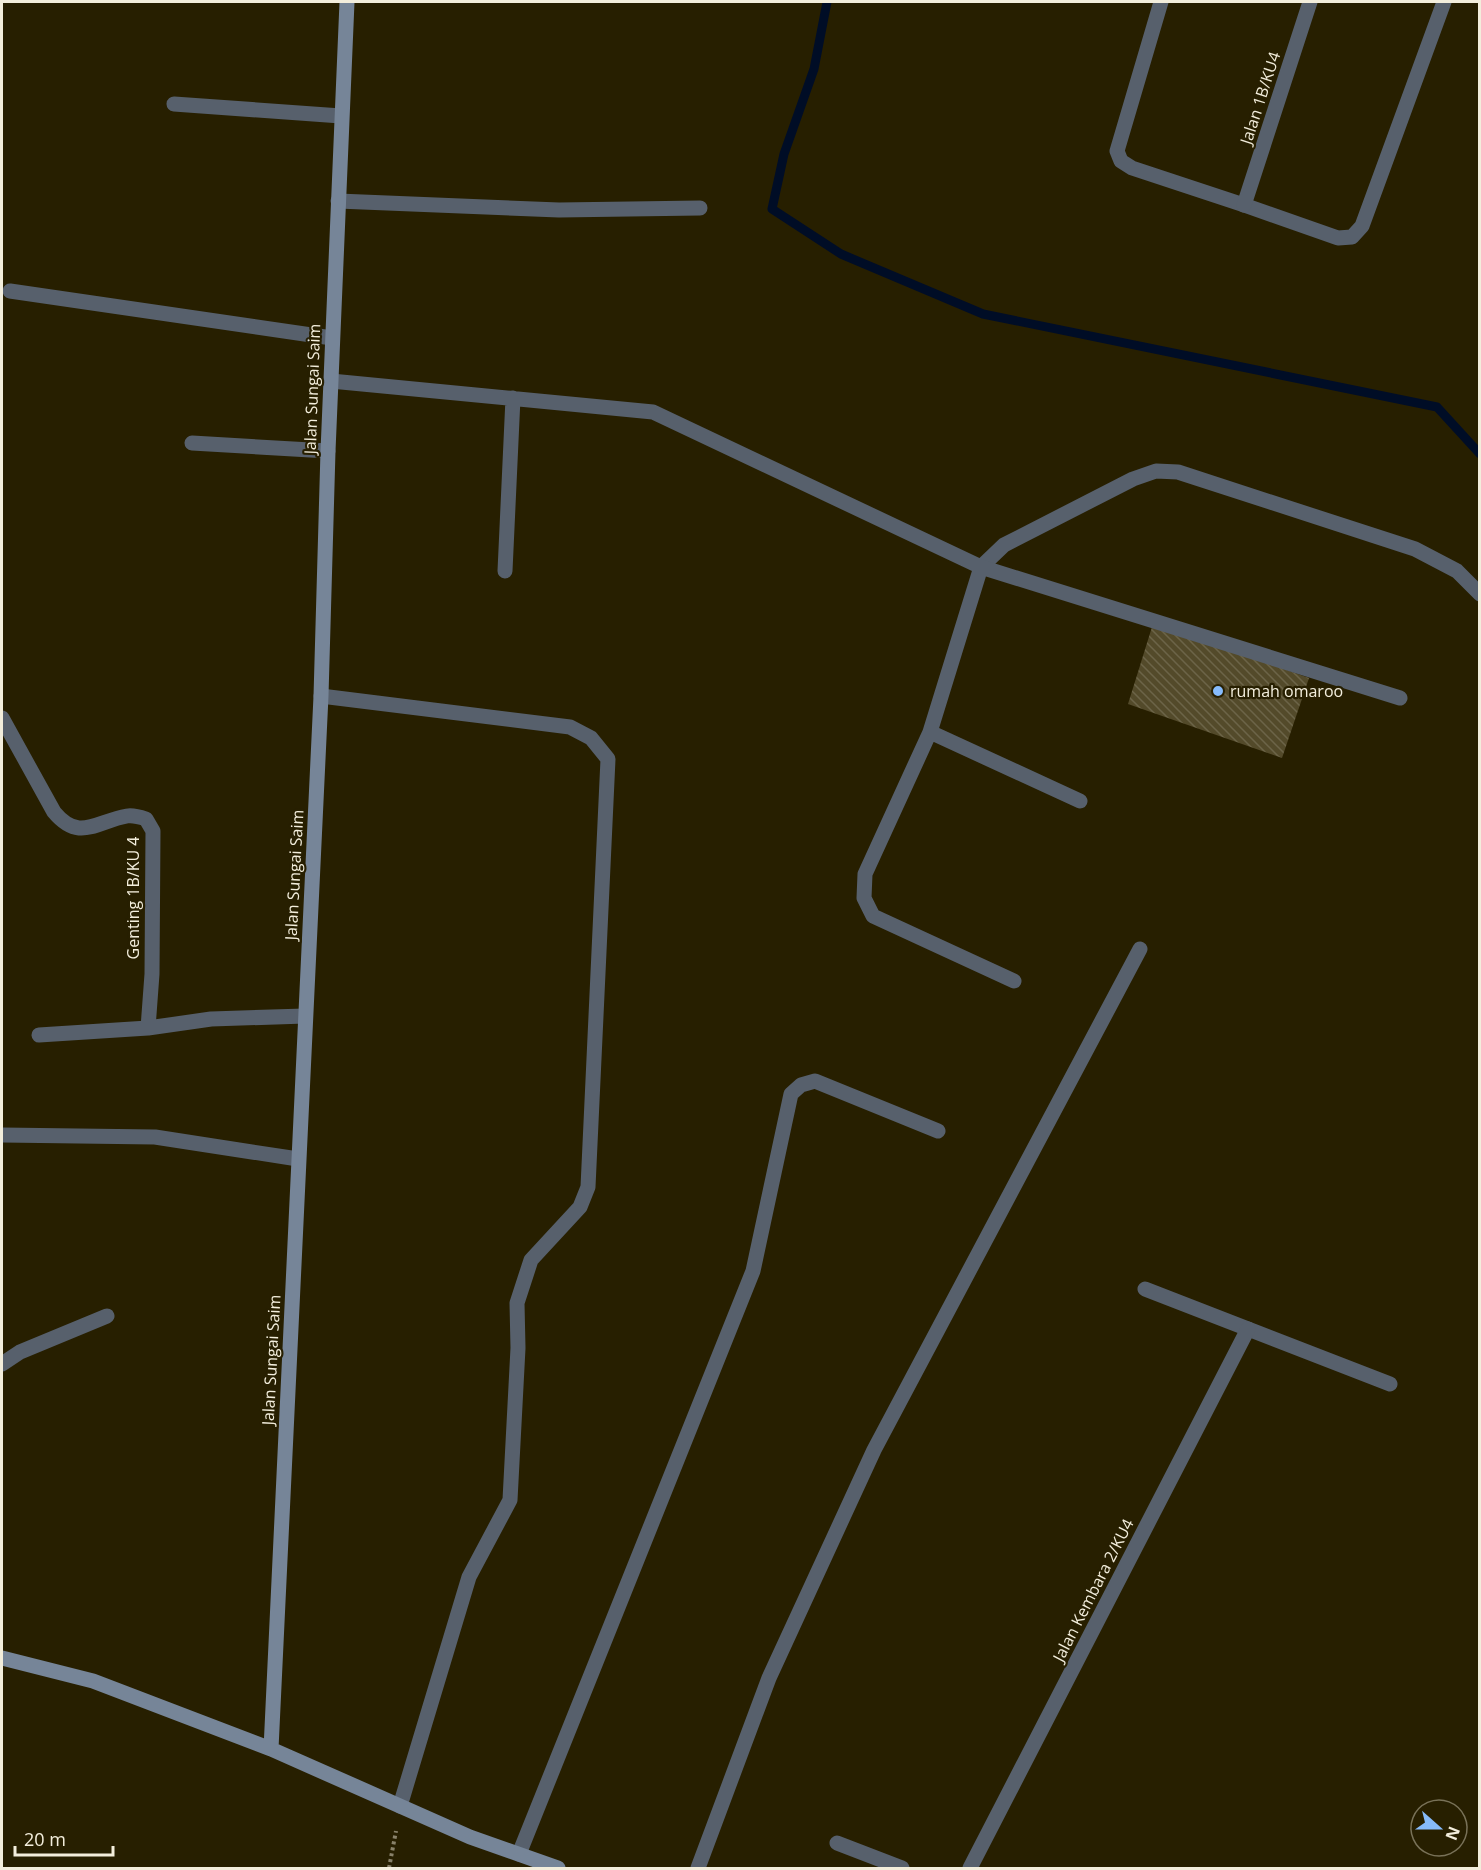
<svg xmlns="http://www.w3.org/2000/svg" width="1481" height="1870" viewBox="0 0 1481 1870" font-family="'Open Sans',sans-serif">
  <defs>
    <pattern id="building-back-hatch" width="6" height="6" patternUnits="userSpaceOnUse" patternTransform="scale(1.5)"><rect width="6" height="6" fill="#534a2a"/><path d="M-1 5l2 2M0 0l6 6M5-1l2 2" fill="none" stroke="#6c6448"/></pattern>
  </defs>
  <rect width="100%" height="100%" fill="#271f00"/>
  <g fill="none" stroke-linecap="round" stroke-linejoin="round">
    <path stroke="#000d26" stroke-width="9" d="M827,2L814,69L784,154L772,209L841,254L983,314L1437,407L1480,454"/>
  </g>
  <path fill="url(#building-back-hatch)" d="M1152,627L1267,663L1309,678L1282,758L1128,704Z"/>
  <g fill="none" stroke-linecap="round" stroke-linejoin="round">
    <path stroke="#89826a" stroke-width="4" stroke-dasharray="3 3" stroke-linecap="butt" d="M389,1868L396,1831"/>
    <path stroke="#57606c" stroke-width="15" d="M1161,2L1117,151L1121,161L1132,168L1244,205L1338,238L1352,237L1362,226L1444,2
      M981,567L1004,545L1133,479L1156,471L1178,472L1415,549L1457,571L1480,594
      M1145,1289L1390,1384
      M837,1843L902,1868"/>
    <path stroke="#57606c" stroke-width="15" d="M174,104L341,116
      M338,201L559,210L700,208
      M1244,205L1310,2
      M10,291L332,338
      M331,381L653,412L981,567L1400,698
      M192,443L328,451
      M981,567L930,732L865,874L864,898L873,916L1014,981
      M505,571L513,398
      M321,696L570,727L591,738L608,759L588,1187L580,1207L531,1260L517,1303L518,1348L510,1500L469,1577L400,1806
      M2,718L54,812C79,842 95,822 127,816C133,815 140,817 146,819L153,831L152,974L148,1028L211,1019L305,1016
      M930,732L1080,801
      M39,1035L148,1028
      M2,1135L155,1137L298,1159
      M2,1364L20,1352L107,1316
      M519,1854L753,1271L791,1094L801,1085L815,1081L938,1131
      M698,1868L769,1678L874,1450L1140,949
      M970,1868L1248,1329"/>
    <path stroke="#768598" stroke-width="15" d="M2,1658L93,1681L271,1749L470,1837L558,1868
      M271,1749L321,696L328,451L347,2"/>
  </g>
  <circle fill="#86bbfb" stroke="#271f00" stroke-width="2" cx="1218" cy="691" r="6"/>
  <g text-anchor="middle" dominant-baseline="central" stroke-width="4.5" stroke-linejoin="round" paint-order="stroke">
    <g font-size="16" fill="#f3eedc" stroke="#271f00">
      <text transform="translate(1260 98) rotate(-72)">Jalan 1B/KU4</text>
      <text transform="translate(312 389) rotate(-88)">Jalan Sungai Saim</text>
      <text transform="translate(294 875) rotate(-87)">Jalan Sungai Saim</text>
      <text transform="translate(133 898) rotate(-90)">Genting 1B/KU 4</text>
      <text transform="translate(271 1360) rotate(-87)">Jalan Sungai Saim</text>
      <text transform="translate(1093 1590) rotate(-63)">Jalan Kembara 2/KU4</text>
    </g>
    <g font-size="16" fill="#f3eedc" stroke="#271f00" text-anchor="start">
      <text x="1230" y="691">rumah omaroo</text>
    </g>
  </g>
  <rect width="1481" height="1870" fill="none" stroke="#f3eedc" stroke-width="6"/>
  <g transform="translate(1439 1828) rotate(111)"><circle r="28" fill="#271f00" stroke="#797258" stroke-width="1.5"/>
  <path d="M0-4.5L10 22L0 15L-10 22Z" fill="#86bbfb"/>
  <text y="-9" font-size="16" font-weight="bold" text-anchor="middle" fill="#f3eedc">N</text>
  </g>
  <path d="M15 1846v9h98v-9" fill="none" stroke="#f3eedc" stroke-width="3"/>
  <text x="24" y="1846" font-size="18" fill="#f3eedc" stroke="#271f00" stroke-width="4.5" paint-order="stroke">20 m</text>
</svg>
